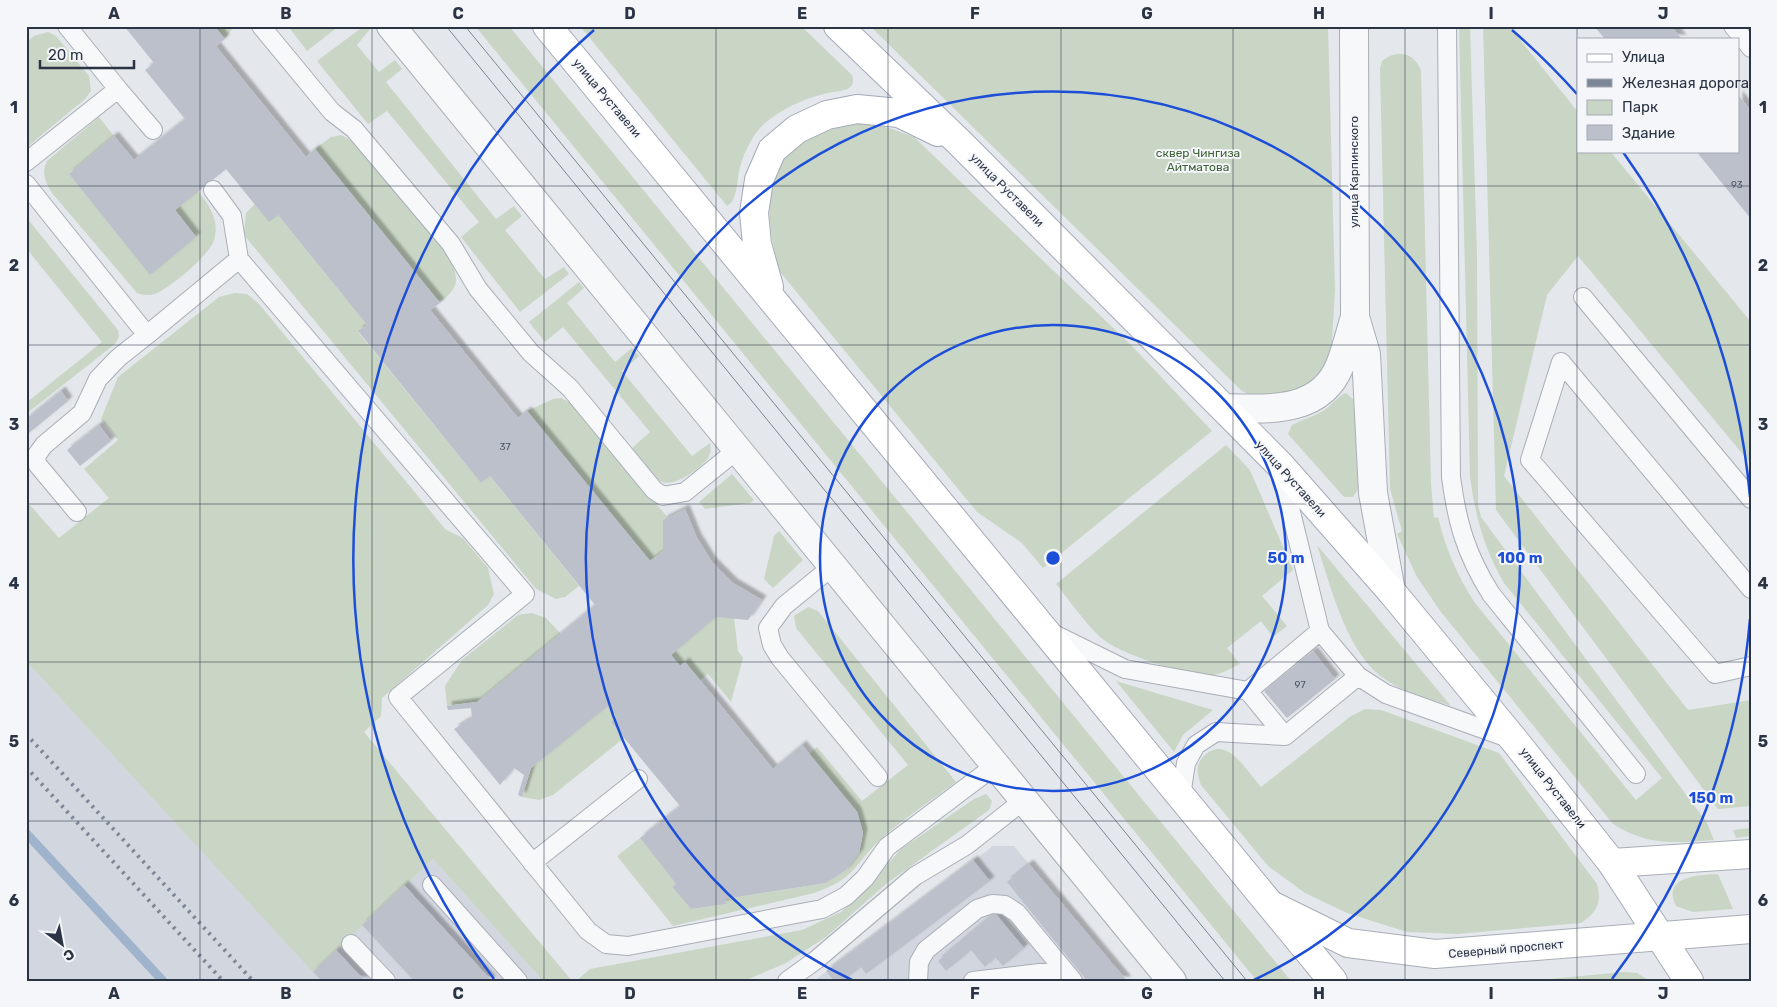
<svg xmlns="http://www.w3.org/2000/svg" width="1777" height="1007" viewBox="0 0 1777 1007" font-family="Rubik,sans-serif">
  <defs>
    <filter id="shadow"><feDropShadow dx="4.5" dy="-4.5" stdDeviation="1" flood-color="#0004"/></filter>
  </defs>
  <rect width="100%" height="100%" fill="#e4e7ec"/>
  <path fill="#d2d6de" d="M26,661L313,971L433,859L543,981H26Z
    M993,846H1014L1127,981H814Z"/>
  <path fill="#c9d6c5" d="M214,26H234L225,39Z
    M288,26H339L307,51Z
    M364,26L370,29L357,45L379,72L395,60L402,69L386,82L496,219L514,206L522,216L505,230L545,279L564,267L569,274L520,312L461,237L479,222L387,111L368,124L317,61Z
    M475,26H509L1291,981H1257Z
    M580,26H801L852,75C853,79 854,83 851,86C847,91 839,91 833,92C811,96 789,105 770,119C755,129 745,150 740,167C737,177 738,201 727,206Z
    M870,26H1328L1335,289L1331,359L1321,378L1303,392L1259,399L1242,391Z
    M1459,26H1470L1477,254L1478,504L1481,517L1707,823L1714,840C1674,843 1648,846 1613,824L1441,612L1417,577L1397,534L1402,531L1390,489L1380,69L1382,61C1397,49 1413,52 1421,70L1431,484L1434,518L1438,517C1446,550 1457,575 1475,603L1636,800L1662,778L1504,583C1484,549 1475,515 1470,476Z
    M1483,26H1509L1578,112V151H1610L1751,322V464L1578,256L1547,295L1504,476L1688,710L1751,700V806L1718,809L1496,510Z
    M48,32L56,36L89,76L91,91L85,99L26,148V42L34,36Z
    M99,117L114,136L69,174L150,274L196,237L175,210L198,191C209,205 220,220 214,240C210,255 170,288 155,294C148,296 144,295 137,293L52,193C45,181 41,173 47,161Z
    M863,123L889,128L914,137L1131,345L1212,431L1043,568L1022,543L977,512L780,272C770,238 762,192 782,160C797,135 838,127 863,123Z
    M341,135L354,142L449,256C459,280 460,286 440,303L315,149L331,137Z
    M255,204L278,215L367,325L358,332L481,483L490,476L579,586L565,597L556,599L536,589L244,235L246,213Z
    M26,217L118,330L119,337L115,344L26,414V403L102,342L26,248Z
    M579,282L584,288L567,303L615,362L632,348L639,356L622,371L692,456L710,443C711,449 711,453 708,458C701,468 673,489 660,481C652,476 639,456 632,448L650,432L563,327L545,342L529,322Z
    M235,293L247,294L259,304L446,530L463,538L488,568L494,594L488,605L382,698L381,716L364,732L572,981H543L433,859L313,972L26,661V508L30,505L59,538L109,498L84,469L118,440L101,419L118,377L219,297Z
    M1346,393L1354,400L1358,489L1353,497H1344L1288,434L1292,425C1303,419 1316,416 1326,409C1334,403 1337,397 1346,393Z
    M561,398L573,404L668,518L663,520V551L650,561L527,411L553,399Z
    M1226,445L1250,470L1293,570L1262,596L1287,626L1273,637L1261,621L1227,648L1240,664C1231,668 1221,675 1211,675C1186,676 1119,654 1100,637C1084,622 1070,601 1056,584Z
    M732,474L754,500L750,503L705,509L699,502Z
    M779,531L803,560L773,588L764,579L774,536Z
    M1317,545L1451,706C1430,698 1405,693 1386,680C1347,655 1331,587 1317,545Z
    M808,607L818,611L956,782C931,801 902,819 879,841C851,868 856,878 814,893L673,926L617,856L640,838L676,884L672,887L691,909L726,904L725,899L826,883L846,870L859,853L863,833L857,812L809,754L817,747L862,801L908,765L796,628L794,616Z
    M532,613L546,618L561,634L477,702L447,706L445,686L462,660L518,615Z
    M716,617L734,618L738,651L743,658L731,702L708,674L700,680L685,662L680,666L671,655Z
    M1116,681L1213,710L1183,735L1174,752Z
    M608,706L617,717L611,722L624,738L553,795L539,800L522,797L531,768Z
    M1365,709L1381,710L1499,753L1597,884C1602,903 1597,912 1581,923L1457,934L1407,932L1347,913L1305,893L1268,866L1201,785C1197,774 1195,765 1204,756C1227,733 1248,773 1261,787L1351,716Z
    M986,794L992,801L989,810L886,884L826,937L786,963L744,981H576L590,969L802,930L841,912L872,882L901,849L974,799Z
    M1751,828V836L1736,838L1733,830Z
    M1718,874L1733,909L1693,912L1676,906C1661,876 1699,875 1718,874Z
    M1623,972L1637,973L1650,981H1529Z"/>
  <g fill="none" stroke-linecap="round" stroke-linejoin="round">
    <path stroke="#9fb4cc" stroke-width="9" d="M26,833L163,981"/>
  </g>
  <path fill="#bbc0ca" filter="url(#shadow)" d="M124,26H214L225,39L216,46L223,55L306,157L315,149L440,303L430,310L518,418L527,411L650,561L663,551V520L685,509L697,538L712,562L733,583L762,600L748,620L716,617L671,655L680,666L685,662L773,769L802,745L857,812L863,833L859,853L846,870L826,883L725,899L726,904L691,909L672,887L676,884L640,838L680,806L611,722L617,717L608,706L531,768L522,797L518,795L524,775L514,768L500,785L454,729L472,718L471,708L448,710L447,706L477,702L595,605L490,476L481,483L358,331L367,325L278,215L269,222L226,169L175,210L196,237L150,275L69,174L114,136L134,160L185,119L145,70L154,63Z
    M1594,26H1671L1682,39H1605Z
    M1738,95L1751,111V219L1696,151H1738Z
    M61,391L68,401L29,433L26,429V419Z
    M99,425L111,441L80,466L67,450Z
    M1313,651L1335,679L1287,718L1264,691Z
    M973,860L990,881L866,974L861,967L843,981H834L826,971Z
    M1029,864L1127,981H1087L1007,882Z
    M404,885L492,981H414L362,925Z
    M995,913L1024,948L1003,966L995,957L985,967L971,950L946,971L938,961Z
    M336,950L365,981H322L313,972Z"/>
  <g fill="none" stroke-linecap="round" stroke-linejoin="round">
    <g stroke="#a9aeb7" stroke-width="20">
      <path id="service" d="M261,26L332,112L354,129L451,244L478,289L531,353L570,388L654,490L663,496L685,492L737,450
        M1447,26L1451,477C1457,523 1466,554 1491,594L1636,774
        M1733,26L1751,48
        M118,89L153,130
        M26,162L118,89L67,26
        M26,184L147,335L239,259L525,594L398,697L588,931L606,944L628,946L822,909L846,896L865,878L887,847L996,765
        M213,190L232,216L239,259
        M1583,297L1751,499
        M1281,471L1320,631
        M77,512L37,464L36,456L44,445L82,413L98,379L118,358L147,335
        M833,566L784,606L768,628L772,645L780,658L878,777
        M1751,589L1561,362L1530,460L1715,674L1751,666
        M1052,633L1125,669L1248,691
        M1358,676L1285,736L1248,691L1320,631L1358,676L1386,694L1511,739
        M1181,796L1186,763L1196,745L1216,732L1285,736
        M532,863L638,779
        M432,885L518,981
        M351,944L386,981
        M787,981L816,960L915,876L967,845L1024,800
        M918,981L919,962L926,950L977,909L992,904L1005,905L1017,913L1064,970
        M973,981L1064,970L1073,981"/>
    </g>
    <g stroke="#a9aeb7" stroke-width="30">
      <path id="minor" d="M391,26L1172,981"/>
    </g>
    <g stroke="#a9aeb7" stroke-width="30">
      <path id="tertiary" d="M1354,26L1355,317L1366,354L1373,493L1391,591
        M1224,408C1267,409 1321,414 1340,365C1346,350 1350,333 1355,317"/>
    </g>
    <g stroke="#a9aeb7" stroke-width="30">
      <path id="secondary" d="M1612,863L1751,854
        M1271,905L1348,943L1435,954L1751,929"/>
    </g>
    <g stroke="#a3abb8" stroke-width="30">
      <path id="primary" d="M547,26L1333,981
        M838,26L960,143L1280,465L1391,591L1514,740L1612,863L1689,981
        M769,287L757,244L754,213L759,180L772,150L797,129L827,115L857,109L899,113L938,132"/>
    </g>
    <use href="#service" stroke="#f7f8fa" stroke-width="18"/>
    <use href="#minor" stroke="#f7f8fa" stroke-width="28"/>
    <use href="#tertiary" stroke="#f7f8fa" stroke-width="28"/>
    <use href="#secondary" stroke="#fff" stroke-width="28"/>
    <use href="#primary" stroke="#fff" stroke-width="28"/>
    <path stroke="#7d8696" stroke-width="1" d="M446,26L1225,981
      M465,26L1247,981"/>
    <path stroke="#7d8696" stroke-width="4" stroke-dasharray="2.5 5" stroke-linecap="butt" d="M26,734L253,981
      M26,767L223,981"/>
  </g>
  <path fill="none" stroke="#2b3445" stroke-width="1" stroke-opacity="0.55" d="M200,26V981M372,26V981M544,26V981M716,26V981M888,26V981M1061,26V981M1233,26V981M1405,26V981M1577,26V981M26,186H1751M26,345H1751M26,504H1751M26,662H1751M26,821H1751"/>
  <g fill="none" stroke="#1d4ed8" stroke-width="2.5">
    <circle cx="1053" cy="558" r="233"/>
    <path d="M852 980A467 467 0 1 1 1254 980"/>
    <path d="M1750 619A700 700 0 0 1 1612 979M494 979A700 700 0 0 1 594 30M1512 30A700 700 0 0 1 1577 94M1623 152A700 700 0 0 1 1750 497"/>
  </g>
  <g text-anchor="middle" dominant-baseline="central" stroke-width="4" stroke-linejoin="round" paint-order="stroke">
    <g font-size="10" fill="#4f5766">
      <text x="1737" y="185">93</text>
      <text x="505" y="447">37</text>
      <text x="1300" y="685">97</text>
    </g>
    <g font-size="12" fill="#2b3445" stroke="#f4f6f9">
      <text transform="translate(607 98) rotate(50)">улица Руставели</text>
      <text transform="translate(1354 172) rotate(-90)">улица Карпинского</text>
      <text transform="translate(1007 190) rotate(45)">улица Руставели</text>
      <text transform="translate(1291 479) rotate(48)">улица Руставели</text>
      <text transform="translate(1553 788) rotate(52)">улица Руставели</text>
      <text transform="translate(1506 949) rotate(-5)">Северный проспект</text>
    </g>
    <g font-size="12" fill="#3f6138" stroke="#f4f6f9">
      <text x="1198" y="153">сквер Чингиза<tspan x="1198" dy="14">Айтматова</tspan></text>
    </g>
  </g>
  <circle cx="1053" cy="558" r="8" fill="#1d4ed8" stroke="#f4f6f9" stroke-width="2.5"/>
  <g font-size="15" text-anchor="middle" font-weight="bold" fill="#1d4ed8" stroke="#f4f6f9" stroke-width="4" stroke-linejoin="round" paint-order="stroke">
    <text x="1286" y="563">50 m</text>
    <text x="1520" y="563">100 m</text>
    <text x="1711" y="803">150 m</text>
  </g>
  <rect width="1777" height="1007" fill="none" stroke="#f4f6f9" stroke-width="55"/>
  <rect x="1577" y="38" width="162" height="115" fill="#f4f6f9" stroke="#a4a8b1"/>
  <rect x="1587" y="54" width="25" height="8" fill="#ffffff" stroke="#a4a8b1"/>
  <text x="1622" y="62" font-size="15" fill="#2b3445">Улица</text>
  <rect x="1587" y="79" width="25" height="8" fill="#7d8696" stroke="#a4a8b1"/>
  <text x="1622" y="88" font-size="15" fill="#2b3445">Железная дорога</text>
  <rect x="1587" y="100" width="25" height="15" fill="#c9d6c5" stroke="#a4a8b1"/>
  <text x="1622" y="112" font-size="15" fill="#2b3445">Парк</text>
  <rect x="1587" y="125" width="25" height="15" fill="#bbc0ca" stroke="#a4a8b1"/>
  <text x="1622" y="138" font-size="15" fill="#2b3445">Здание</text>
  <g transform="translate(62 944) rotate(148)" stroke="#f4f6f9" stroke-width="4" paint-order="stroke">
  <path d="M0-4L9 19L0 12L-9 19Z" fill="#2b3445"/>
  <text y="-8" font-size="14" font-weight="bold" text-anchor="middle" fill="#2b3445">С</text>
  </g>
  <path d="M40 60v8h94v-8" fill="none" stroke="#2b3445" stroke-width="2.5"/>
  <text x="48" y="60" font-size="15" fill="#2b3445" stroke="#f4f6f9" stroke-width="4" paint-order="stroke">20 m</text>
  <rect x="28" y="28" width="1722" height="952" fill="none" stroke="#2b3445" stroke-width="2"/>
  <g font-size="16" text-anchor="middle" font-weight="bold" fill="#2b3445">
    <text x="114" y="19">A</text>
    <text x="286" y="19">B</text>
    <text x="458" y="19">C</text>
    <text x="630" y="19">D</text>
    <text x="802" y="19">E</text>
    <text x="975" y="19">F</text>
    <text x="1147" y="19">G</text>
    <text x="1319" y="19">H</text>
    <text x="1491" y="19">I</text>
    <text x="1663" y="19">J</text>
    <text x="14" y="113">1</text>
    <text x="1763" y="113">1</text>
    <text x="14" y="271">2</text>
    <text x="1763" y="271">2</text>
    <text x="14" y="430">3</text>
    <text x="1763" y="430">3</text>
    <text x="14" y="589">4</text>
    <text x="1763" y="589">4</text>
    <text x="14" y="747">5</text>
    <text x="1763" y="747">5</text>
    <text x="14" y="906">6</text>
    <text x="1763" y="906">6</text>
    <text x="114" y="999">A</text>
    <text x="286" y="999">B</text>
    <text x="458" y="999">C</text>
    <text x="630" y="999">D</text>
    <text x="802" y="999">E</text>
    <text x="975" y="999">F</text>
    <text x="1147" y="999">G</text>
    <text x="1319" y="999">H</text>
    <text x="1491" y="999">I</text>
    <text x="1663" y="999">J</text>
  </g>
</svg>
